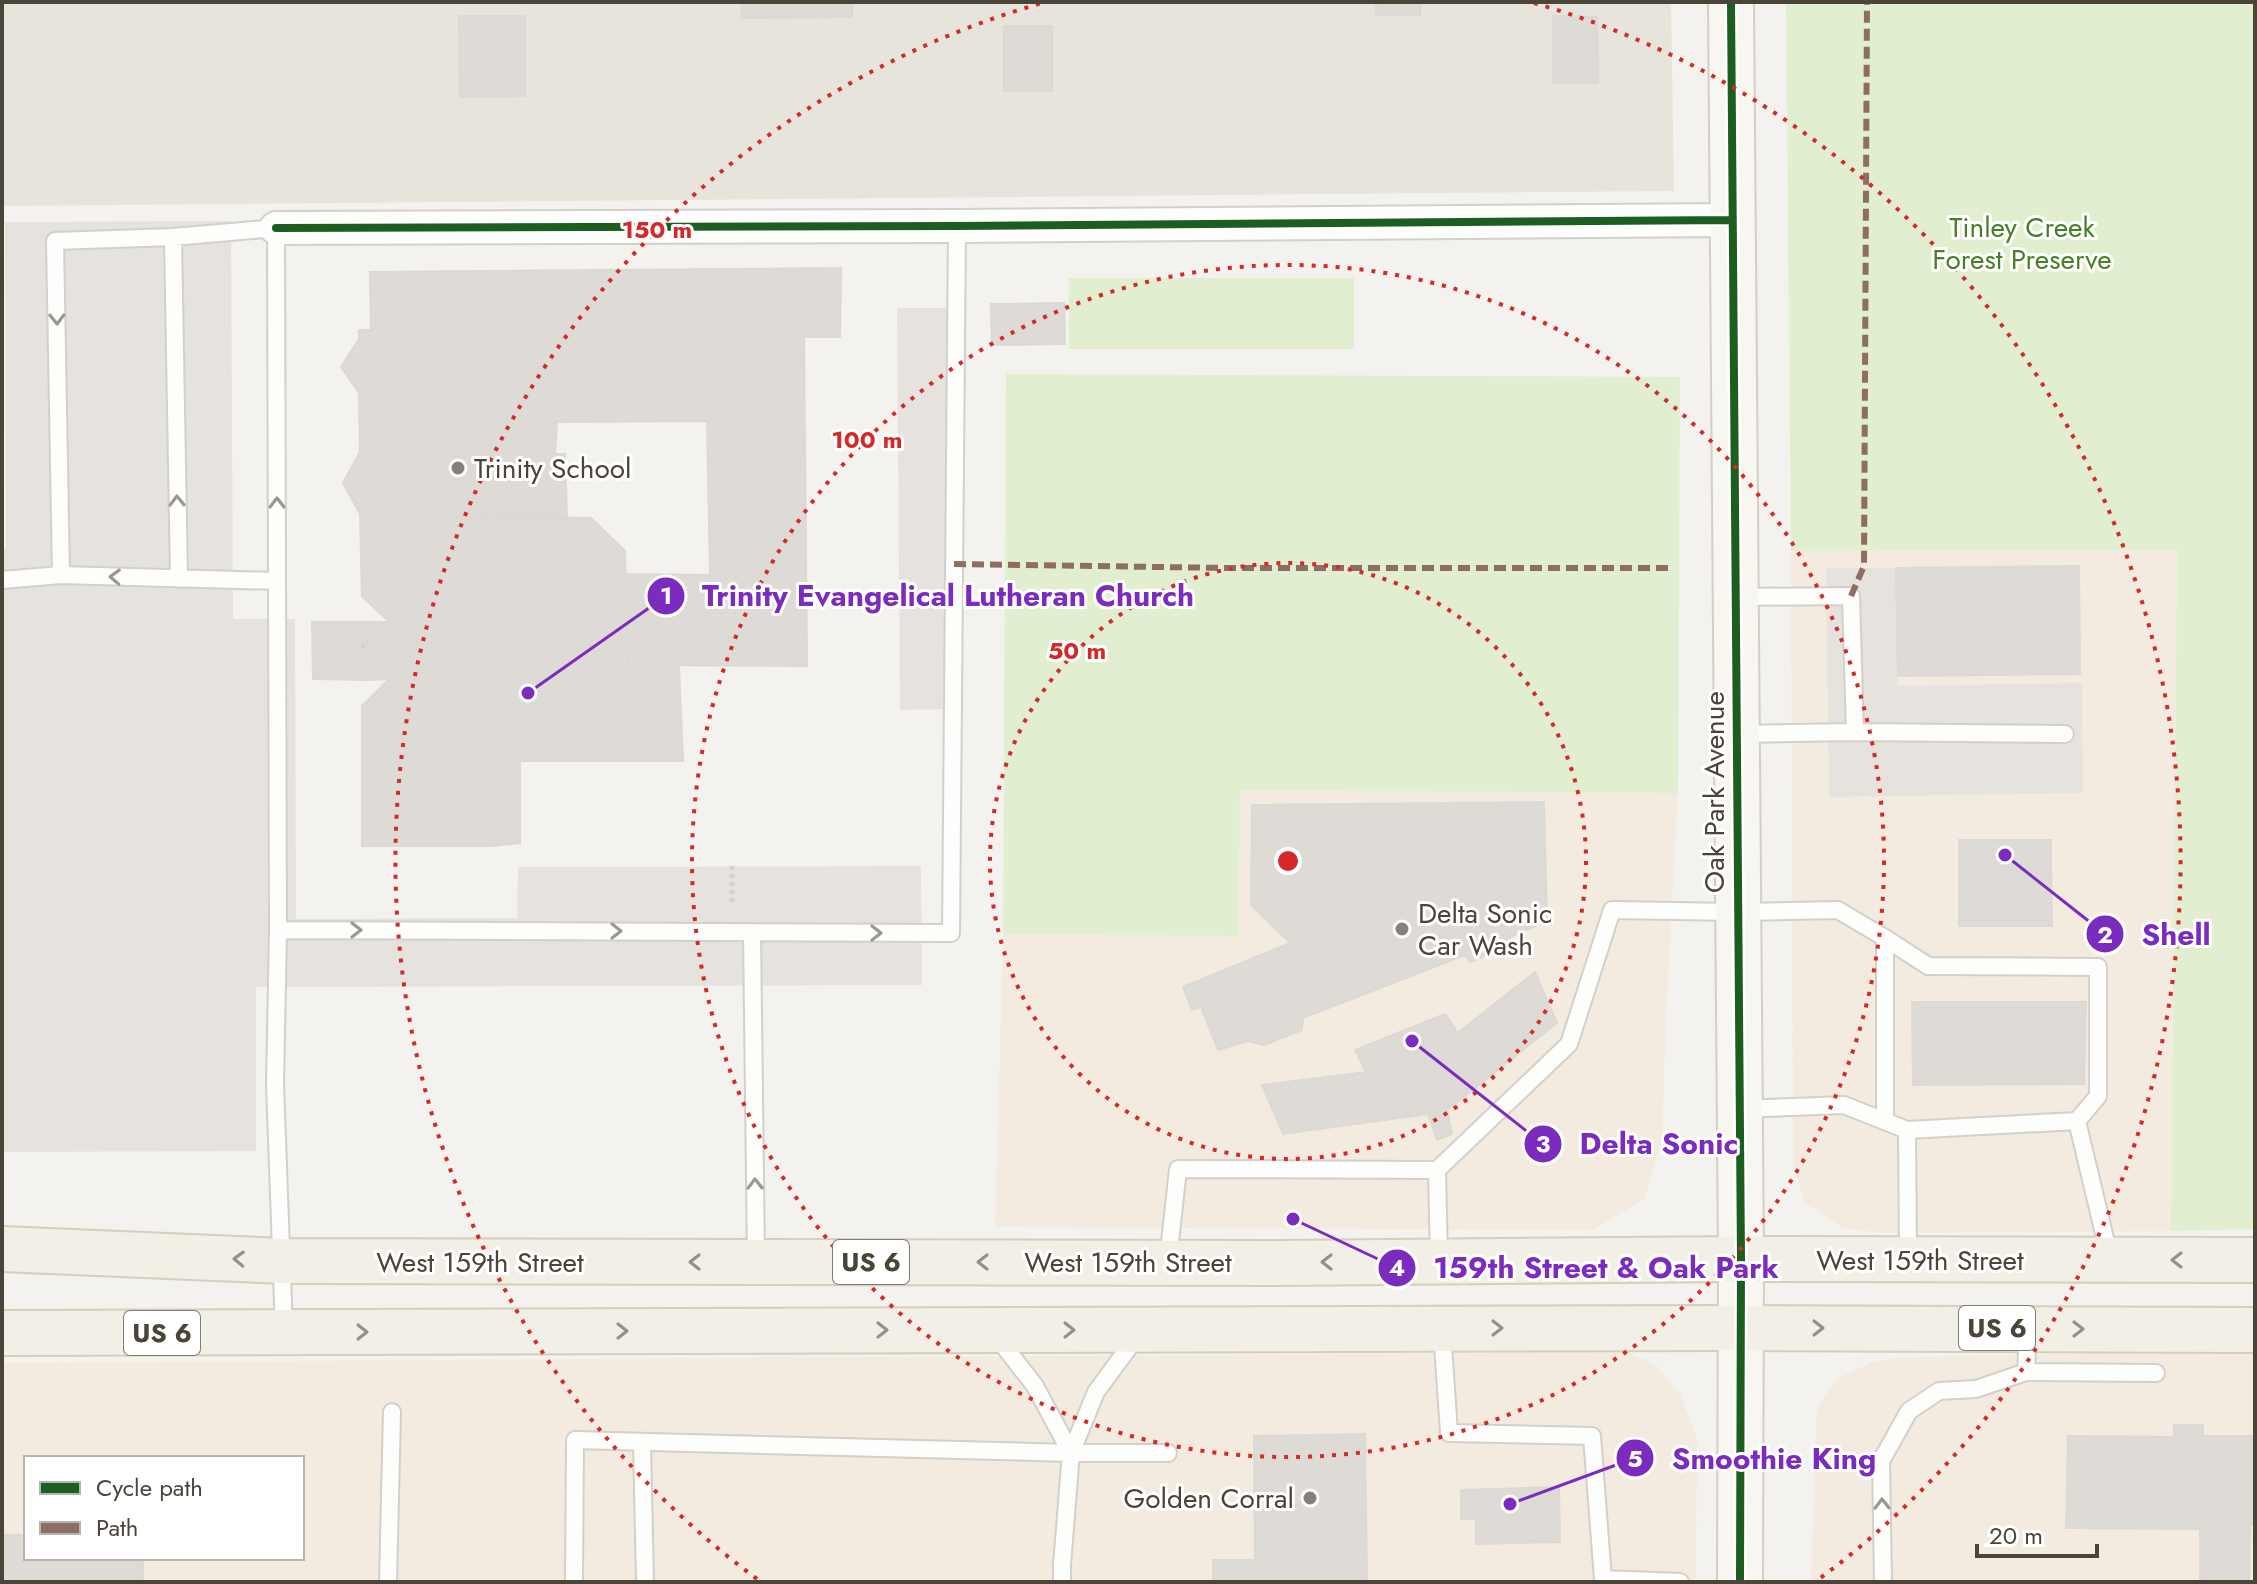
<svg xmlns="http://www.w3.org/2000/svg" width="2257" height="1584" viewBox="0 0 2257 1584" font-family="Jost,sans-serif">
  <rect width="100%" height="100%" fill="#f4f2ee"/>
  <path fill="#e7e4dc" d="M2,2H1671L1674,191L2,206Z"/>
  <path fill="#f3ebdf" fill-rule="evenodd" d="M2177,549L2171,1231L1882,1233L1843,1228L1805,1203L1793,1163L1791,551Z
    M1239,790L1678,793L1666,1016L1662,1143L1644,1199L1593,1230L995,1227L1003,934L1238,936Z
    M2255,1351V1582H1811L1817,1407L1838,1378L1872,1362L1907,1357Z
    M1629,1352L1657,1366L1680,1394L1697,1439L1696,1582H2V1363ZM26,1458H302V1558H26Z"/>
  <path fill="#e1eecf" d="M1786,2H2255V1229L2171,1231L2177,550L1791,551Z
    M1069,278H1354V349H1069Z
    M1006,374L1680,377L1678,793L1240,790L1238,936L1003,934Z"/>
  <path fill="#e6e3df" d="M231,221L233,619H295L296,919L517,918L518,867L921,866L922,985L256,987V1151L2,1152V551L6,548L5,222Z
    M897,308H956L953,709L900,710Z
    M1826,568H1896L1898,686L2082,683L2083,793L1829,797Z"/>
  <path fill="#dedbd6" stroke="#dcd9d4" stroke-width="2" d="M741,2H852V17L742,18Z
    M1376,2H1420V15H1376Z
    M459,16H525V96L460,97Z
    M1553,16L1597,17L1598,83H1553Z
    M1004,26H1052V91H1004Z
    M841,268L840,337H804L807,666L628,665L626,574L710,575L707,421L557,422L555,454H565L567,519L360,514L343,483L360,452L359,393L341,367L359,339V330H371L370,272Z
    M1064,303L1065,344L992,345L991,304Z
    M360,514L591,518L625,551L628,665H679L683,761H520V843L491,846H362V706L389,679L367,680V622H389L362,596Z
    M2079,566L2080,674L1898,676L1896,568Z
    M312,622H367V680L313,679Z
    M1544,802L1547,921L1510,937V945L1470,962L1465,955L1303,1018L1302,1030L1264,1045L1248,1041L1218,1050L1201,1007L1192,1010L1183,987L1290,943L1251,905L1252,805Z
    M1959,840H2051V871L1959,870Z
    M1959,870L2051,871L2052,926H1959Z
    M1535,972L1557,1023L1447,1110L1452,1134L1437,1140L1428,1114L1283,1134L1262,1085L1416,1066Z
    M1912,1002H2086L2084,1084L1913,1085Z
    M1445,1014L1458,1033L1416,1066L1366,1072L1355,1050Z
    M2174,1425H2203V1436H2255V1524L2250,1525L2249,1582H2200V1529L2066,1528L2068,1436L2174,1437Z
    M1365,1434L1367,1582H1213V1560H1255L1254,1436Z
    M1559,1487L1560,1542L1476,1544V1519H1461V1490Z
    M2,1535H26V1558H143V1582H2Z"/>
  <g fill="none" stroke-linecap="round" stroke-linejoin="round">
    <g stroke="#d2d0cb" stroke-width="20">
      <path id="lane" d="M173,237L179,579
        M61,575L55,241L173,237L276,228L278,930L275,1085L284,1331
        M2,580L61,575L277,581
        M1736,597L1851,596L1855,732
        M1739,734L1855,732L2065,734
        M278,930L951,933L957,226
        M752,932L756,1260
        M1885,938L1928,966L2098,967V1096L2077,1121
        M1741,1109L1844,1105L1907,1130
        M1439,1258L1437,1170L1569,1044L1612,910L1736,912L1838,910L1885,938V1121
        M1908,1258L1907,1130L2077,1121L2110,1259
        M1168,1260L1178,1169L1437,1170
        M1442,1330L1449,1433L1592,1436L1603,1579L1680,1582
        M997,1337L1035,1386L1071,1453
        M2026,1372L2156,1373
        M642,1443L645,1582
        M388,1582L392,1412
        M574,1582L575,1440L1071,1453H1168
        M1062,1582V1565L1071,1453L1096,1392L1138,1335
        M1883,1582L1881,1461L1909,1411L1939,1391L1976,1389L2026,1372L2028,1330"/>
    </g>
    <g stroke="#d2d0cb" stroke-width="36">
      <path id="street" d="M276,228L957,226L1731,220"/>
    </g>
    <g stroke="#d3cfc5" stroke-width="48">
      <path id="secondary" d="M1731,2L1741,1259L1740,1582"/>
    </g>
    <g stroke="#d6cebb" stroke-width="48">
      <path id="primary" d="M2,1249L283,1261L1277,1263L1741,1259L2255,1260
        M2,1333L1740,1328L2255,1330"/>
    </g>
    <path stroke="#d3d2cc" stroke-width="5" stroke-dasharray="4 4" stroke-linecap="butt" d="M361,646L368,645
      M732,866V905"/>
    <use href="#lane" stroke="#fdfdfc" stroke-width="16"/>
    <use href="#street" stroke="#fdfdfc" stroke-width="32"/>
    <use href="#secondary" stroke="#f7f6f1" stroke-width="44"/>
    <use href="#primary" stroke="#f2efe6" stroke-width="44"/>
    <path stroke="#8d6e63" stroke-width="6" stroke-dasharray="12 6" stroke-linecap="butt" d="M954,564L1227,568H1671
      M1851,596L1864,566L1867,2"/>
    <g stroke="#fff" stroke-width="13">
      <path id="cycleway" d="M1731,2L1741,1259L1740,1582
        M276,228L957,226L1731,220"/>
    </g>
    <use href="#cycleway" stroke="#1b5e20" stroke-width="8"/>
  </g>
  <defs><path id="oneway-chevron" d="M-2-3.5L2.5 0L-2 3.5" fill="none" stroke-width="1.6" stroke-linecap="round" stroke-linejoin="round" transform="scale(2)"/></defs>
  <g stroke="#9b9791">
    <use href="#oneway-chevron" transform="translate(57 319) rotate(89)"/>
    <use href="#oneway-chevron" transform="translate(177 501) rotate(-91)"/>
    <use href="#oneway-chevron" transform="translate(277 503) rotate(-90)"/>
    <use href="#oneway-chevron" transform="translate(115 577) rotate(-178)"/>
    <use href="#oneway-chevron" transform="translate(356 930)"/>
    <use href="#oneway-chevron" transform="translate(616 931)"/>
    <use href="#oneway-chevron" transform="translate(876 933)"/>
    <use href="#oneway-chevron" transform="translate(755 1184) rotate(-91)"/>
    <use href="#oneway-chevron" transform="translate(1882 1504) rotate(-91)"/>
  </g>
  <g stroke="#969187">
    <use href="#oneway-chevron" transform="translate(239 1259) rotate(-178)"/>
    <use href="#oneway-chevron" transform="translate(2177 1260) rotate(-180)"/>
    <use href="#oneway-chevron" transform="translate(695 1262) rotate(180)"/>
    <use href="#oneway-chevron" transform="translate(983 1262) rotate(180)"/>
    <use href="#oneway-chevron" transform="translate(1327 1262) rotate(180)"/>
    <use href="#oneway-chevron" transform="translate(1497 1328)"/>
    <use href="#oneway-chevron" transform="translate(1818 1328)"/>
    <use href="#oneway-chevron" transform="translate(2078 1329)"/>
    <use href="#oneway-chevron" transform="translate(882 1330)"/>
    <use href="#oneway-chevron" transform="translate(1069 1330)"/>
    <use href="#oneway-chevron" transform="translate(622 1331)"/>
    <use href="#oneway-chevron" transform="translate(362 1332)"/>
  </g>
  <g fill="none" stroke="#d62828" stroke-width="4" stroke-dasharray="4 8">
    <circle cx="1288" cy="861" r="298"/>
    <circle cx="1288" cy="861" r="596"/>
    <path d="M757 1579A893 893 0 0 1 1042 3M1534 3A893 893 0 0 1 1819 1579"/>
  </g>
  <g fill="#868178" stroke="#fff" stroke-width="3">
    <circle cx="458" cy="468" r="8"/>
    <circle cx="1402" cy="929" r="8"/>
    <circle cx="1310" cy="1498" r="8"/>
  </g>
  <g text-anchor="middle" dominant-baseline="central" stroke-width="6" stroke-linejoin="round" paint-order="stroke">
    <g fill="#fff" stroke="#817c74" stroke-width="2">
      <rect x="833" y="1240" width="76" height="44" rx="6"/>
      <rect x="1959" y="1306" width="76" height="44" rx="6"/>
      <rect x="124" y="1311" width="76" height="44" rx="6"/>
    </g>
    <g font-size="26" font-weight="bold" fill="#4b4439">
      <text x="871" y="1262">US 6</text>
      <text x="1997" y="1328">US 6</text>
      <text x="162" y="1333">US 6</text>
    </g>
    <g font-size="28" fill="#4a7f2a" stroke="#fff">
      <text x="2022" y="227">Tinley Creek<tspan x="2022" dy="32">Forest Preserve</tspan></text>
    </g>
    <g font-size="28" fill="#4b4439" stroke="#fff" text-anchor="start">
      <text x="474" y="468">Trinity School</text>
      <text x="1418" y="913">Delta Sonic<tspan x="1418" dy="32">Car Wash</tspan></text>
      <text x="1294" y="1498" text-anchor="end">Golden Corral</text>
    </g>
    <g font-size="28" fill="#4b4439" stroke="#fff">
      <text transform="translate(1714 792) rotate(-90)">Oak Park Avenue</text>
      <text x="1920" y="1260">West 159th Street</text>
      <text x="480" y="1262">West 159th Street</text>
      <text x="1128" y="1262">West 159th Street</text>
    </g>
  </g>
  <circle cx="1288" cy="861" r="12" fill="#d62828" stroke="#fff" stroke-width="4"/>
  <g font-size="24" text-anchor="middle" font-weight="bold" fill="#d62828" stroke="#fff" stroke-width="6" stroke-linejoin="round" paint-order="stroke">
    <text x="657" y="238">150 m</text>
    <text x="867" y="448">100 m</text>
    <text x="1077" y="659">50 m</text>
  </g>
  <path fill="none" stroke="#7b2cbf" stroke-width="3" d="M528 693L666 596M2005 855L2105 934M1412 1041L1543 1144M1293 1219L1397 1268M1510 1504L1635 1458"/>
  <g fill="#7b2cbf" stroke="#fff" stroke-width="3">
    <circle cx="528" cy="693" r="8"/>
    <circle cx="2005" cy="855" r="8"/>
    <circle cx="1412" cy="1041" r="8"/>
    <circle cx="1293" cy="1219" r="8"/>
    <circle cx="1510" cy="1504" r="8"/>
    <circle cx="666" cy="596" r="20"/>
    <circle cx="2105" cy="934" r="20"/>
    <circle cx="1543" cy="1144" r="20"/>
    <circle cx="1397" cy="1268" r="20"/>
    <circle cx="1635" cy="1458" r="20"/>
  </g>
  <g font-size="24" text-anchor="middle" font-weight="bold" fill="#fff">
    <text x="666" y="604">1</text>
    <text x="2105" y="943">2</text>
    <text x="1543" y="1152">3</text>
    <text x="1397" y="1276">4</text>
    <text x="1635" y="1467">5</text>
  </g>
  <g font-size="30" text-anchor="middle" font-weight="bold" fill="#7b2cbf" stroke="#fff" stroke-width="6" stroke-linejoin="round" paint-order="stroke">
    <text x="948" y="606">Trinity Evangelical Lutheran Church</text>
    <text x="2176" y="945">Shell</text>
    <text x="1659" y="1154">Delta Sonic</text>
    <text x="1606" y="1278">159th Street &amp; Oak Park</text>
    <text x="1774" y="1469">Smoothie King</text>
  </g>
  <rect width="2257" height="1584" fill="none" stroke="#4b4439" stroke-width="8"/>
  <rect x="24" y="1456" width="280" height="104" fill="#ffffff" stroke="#b7b4b0" stroke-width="2"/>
  <rect x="40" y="1482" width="40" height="12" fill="#1b5e20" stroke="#b7b4b0" stroke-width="2"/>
  <text x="96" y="1496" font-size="24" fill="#4b4439">Cycle path</text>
  <rect x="40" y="1522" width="40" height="12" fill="#8d6e63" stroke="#b7b4b0" stroke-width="2"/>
  <text x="96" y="1536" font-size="24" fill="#4b4439">Path</text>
  <path d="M1977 1544v12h120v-12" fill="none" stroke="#4b4439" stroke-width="4"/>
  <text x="1989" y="1544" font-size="24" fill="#4b4439" stroke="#ffffff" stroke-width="6" paint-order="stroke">20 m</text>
</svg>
